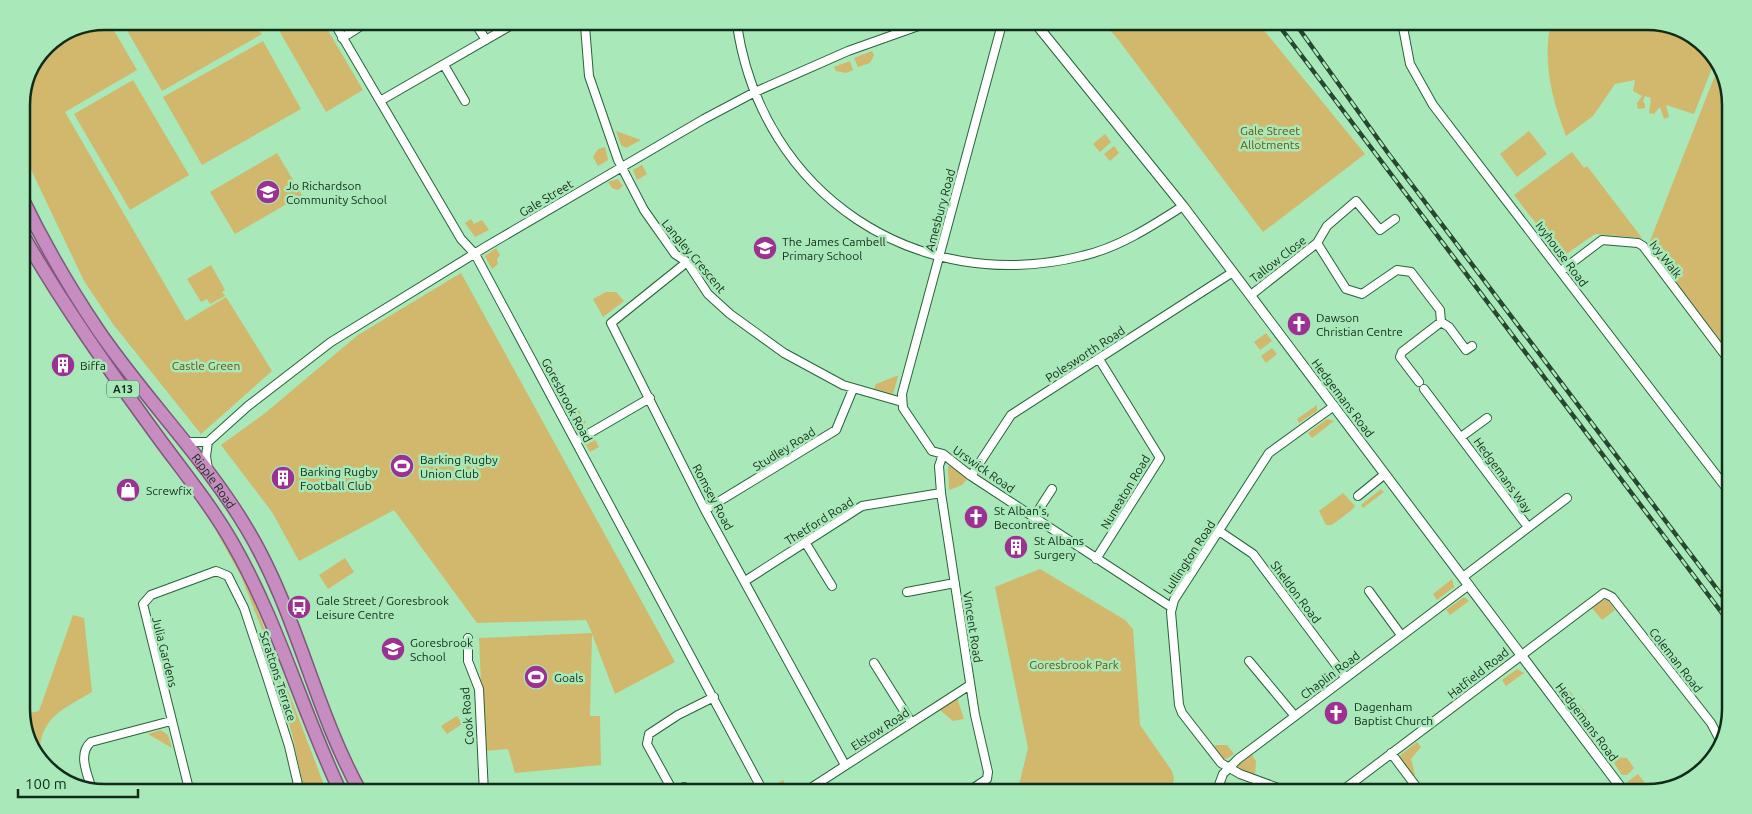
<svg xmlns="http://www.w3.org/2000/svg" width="1752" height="814" viewBox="0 0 1752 814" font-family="Ubuntu,sans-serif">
  <rect width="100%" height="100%" fill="#a9e8b8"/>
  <path fill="#d1b86c" d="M1647,21L1679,28L1716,58L1694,114L1666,105L1669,117L1664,119L1660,107L1654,114L1649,113L1651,98L1645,96L1643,101L1645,104V108L1638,109L1637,103L1642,96L1633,91L1635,80L1615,84L1593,116L1566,136C1552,99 1542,61 1551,22Z
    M1103,23H1258L1365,154L1263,232L1117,38Z
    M1009,24H1024L1025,26L1007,31Z
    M112,27L137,70L65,112L186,321L226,297L272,371L201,434L113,324L84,281L26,159L21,154V100L46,46L73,28Z
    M125,27H257L262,34L162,91Z
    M277,27H326L363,90L326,112Z
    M263,41L301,109L202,165L163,97Z
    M872,51L874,55L870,63L858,67L854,58Z
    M850,61L853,70L846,73L836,71L834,67Z
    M1719,65L1731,100L1728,351L1648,246Z
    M133,80L189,175L130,210L74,114Z
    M616,131L641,140L626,148L621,145Z
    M1529,131L1547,154L1517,177L1500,154Z
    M1105,134L1111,142L1100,152L1093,144Z
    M1114,146L1119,153L1110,161L1104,154Z
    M605,147L608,160L598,166L593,157L598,149Z
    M1572,152L1584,168L1587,166L1642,238L1595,234L1562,257L1514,195Z
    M277,153L302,195L235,234L210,192Z
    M642,165L647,174L637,180L633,170Z
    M618,179L623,186L618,190L612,188L608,182Z
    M471,219L474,224L482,220L489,230L475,237L465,223Z
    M496,248L500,255L497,259L498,264L492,269L485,256Z
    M211,265L225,290L222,292L225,296L210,304L207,299L201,302L187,279Z
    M461,273L675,662L615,694L592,634L590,716H600L601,765L515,773L508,749L484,751L479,638L592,633L586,620L477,623L394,510L299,561L272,512L221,445L264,414L358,335Z
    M606,292H616L624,301L603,317L593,299Z
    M1266,333L1272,341L1260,350L1254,342Z
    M1272,348L1277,354L1266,363L1261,356Z
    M896,376H898L893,394L874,389L876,384Z
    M1317,405V411L1299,423L1297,419Z
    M579,410L586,423L577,426L571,414Z
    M1327,419L1334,421L1312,438L1308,433Z
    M592,434L599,447L590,452L584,441Z
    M951,465L969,477L962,485L949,490L948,467Z
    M1381,489L1384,492L1363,508L1361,505Z
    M1343,493L1355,506L1353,509L1332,525H1326L1319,511Z
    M211,522L246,580L327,793H305L292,734L265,637L241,576Z
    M345,558L354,572L328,589L319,575Z
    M1040,569L1125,620L1133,629L1140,725L1172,771L1174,779L1170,793H1017L1028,748L995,587Z
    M1452,579L1454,587L1437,600L1433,594Z
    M1464,597L1469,601L1450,615L1446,610Z
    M1603,600H1608L1615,610L1602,620L1592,608Z
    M73,615L84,618L92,692C60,711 37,719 40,761L22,715L39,711Z
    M1502,649L1505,657L1488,670L1484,664Z
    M1517,669L1524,673L1506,686L1502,680Z
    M1560,688L1570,691L1577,701L1568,708L1554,692Z
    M957,698L964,719L953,721L940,710Z
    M1579,704L1587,714L1586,726L1582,729L1570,713Z
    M457,716L462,724L447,734L441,726Z
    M161,730L168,735L172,748L148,734Z
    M1417,742L1421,747L1411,759L1415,775L1411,778L1398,757Z
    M1216,745H1227L1234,754L1223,761L1211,748Z
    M1252,755L1256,761L1255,776L1238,768L1239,764Z
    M1616,757L1627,758L1634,768L1627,775H1622L1612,760Z
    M1638,774L1645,783L1644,793H1635L1627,782Z
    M783,780L790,792L773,793L770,788Z
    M1223,782H1226L1244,788L1241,793H1219Z"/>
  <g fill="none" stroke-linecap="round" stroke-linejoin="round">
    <g stroke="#27643a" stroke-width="10">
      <path id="minor" d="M1402,22L1410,64L1433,105L1727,489
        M1002,24L902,394L903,408L932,451L943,454L971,476L1171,607
        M737,25C762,194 916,297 1082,256C1118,248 1152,226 1183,206
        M336,26L461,239L475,254L764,793
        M477,26L486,40
        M585,26L589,76L618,160L644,210L675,254L687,262L708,294L730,314L784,353L843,385L902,402
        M342,38L361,26
        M444,65L465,101
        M380,101L510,26
        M1317,243L1327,226L1356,201L1380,230L1395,219
        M687,262L611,323L705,510L845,765
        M1561,271L1602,240L1638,243L1643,246L1728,359
        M1251,295L1317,243L1346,289L1362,294L1397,270L1411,272L1440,310L1441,322L1402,352L1400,357L1419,382
        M1441,322L1449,327L1466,350L1472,346
        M1424,389L1528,527
        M1461,437L1487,418
        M576,441L650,398
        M186,442H208
        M943,454L939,466L941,493L975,715L988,772L987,779L966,793
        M208,469L206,456L208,442L248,406L331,342L487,246L704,119L755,92L848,51L924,24
        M971,476L1011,415L1233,272
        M1358,496L1385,474
        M705,510L836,430L853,389
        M1034,517L1052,489
        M1219,531L1253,554L1345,677
        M805,542L832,586
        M1096,559L1160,458L1099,359
        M1463,577L1567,498
        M745,581L862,506L941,493
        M1369,591L1401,635
        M907,592L955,583
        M468,638V661L479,689L484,793
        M1249,661L1294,715
        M874,663L911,722
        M1391,753L1421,793
        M92,790C88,775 77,754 91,742L171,721
        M190,793L143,604L151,595L216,571L228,576L244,608L267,677L289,746L300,793
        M674,793L647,744L649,734L678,715L714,697
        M675,793L684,787
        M803,793L970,685
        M1216,793L1223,774L1238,759L1469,585
        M1292,793L1240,774L1221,763L1182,713L1179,705L1171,612L1174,600L1269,453L1334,406
        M1339,793L1604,593L1612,597L1711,723L1722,744"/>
    </g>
    <g stroke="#27643a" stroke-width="11">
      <path id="tertiary" d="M1036,24L1183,206L1625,793"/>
    </g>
    <g stroke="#7f587c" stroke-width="15">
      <g id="trunk">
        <path id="s1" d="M21,196C43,242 69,287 98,330C145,399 205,458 247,529C297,612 314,709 361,793"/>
        <path d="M21,232C61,302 107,367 155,433C181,469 211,505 233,544C278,622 302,711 341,793"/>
      </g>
    </g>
    <use href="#minor" stroke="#fff" stroke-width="8"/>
    <use href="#tertiary" stroke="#fff" stroke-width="9"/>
    <use href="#trunk" stroke="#c78cc0" stroke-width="12"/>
    <g stroke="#284731" stroke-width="4.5">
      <path id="rail" d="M1277,23L1725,617
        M1295,23L1388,153L1726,601"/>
    </g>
    <use href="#rail" stroke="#a9e8b8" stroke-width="2.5" stroke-dasharray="8" stroke-linecap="butt"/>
  </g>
  <defs>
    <g id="school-disc" transform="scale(1.25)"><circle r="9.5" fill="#9c3193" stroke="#a9e8b8"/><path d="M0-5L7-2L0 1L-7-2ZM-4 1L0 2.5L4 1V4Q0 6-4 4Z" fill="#fff"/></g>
    <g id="church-disc" transform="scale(1.25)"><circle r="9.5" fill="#9c3193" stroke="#a9e8b8"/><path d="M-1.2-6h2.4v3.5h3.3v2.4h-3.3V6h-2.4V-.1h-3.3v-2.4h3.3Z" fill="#fff"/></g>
    <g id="building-disc" transform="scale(1.25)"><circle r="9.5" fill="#9c3193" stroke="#a9e8b8"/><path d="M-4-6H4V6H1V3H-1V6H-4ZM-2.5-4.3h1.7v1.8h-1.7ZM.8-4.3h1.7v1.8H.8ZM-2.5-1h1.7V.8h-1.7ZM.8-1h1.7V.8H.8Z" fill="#fff"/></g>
    <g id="stadium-disc" transform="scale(1.25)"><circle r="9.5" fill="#9c3193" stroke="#a9e8b8"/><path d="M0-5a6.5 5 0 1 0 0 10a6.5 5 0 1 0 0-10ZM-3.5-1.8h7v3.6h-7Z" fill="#fff"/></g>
    <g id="shop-disc" transform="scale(1.25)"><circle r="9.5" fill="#9c3193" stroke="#a9e8b8"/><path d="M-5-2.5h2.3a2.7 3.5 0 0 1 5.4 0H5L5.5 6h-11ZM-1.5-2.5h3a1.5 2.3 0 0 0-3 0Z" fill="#fff"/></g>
    <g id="bus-disc" transform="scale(1.25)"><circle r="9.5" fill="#9c3193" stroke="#a9e8b8"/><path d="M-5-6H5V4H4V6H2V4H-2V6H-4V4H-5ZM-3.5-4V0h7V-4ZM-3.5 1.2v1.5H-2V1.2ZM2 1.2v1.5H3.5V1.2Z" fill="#fff"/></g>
  </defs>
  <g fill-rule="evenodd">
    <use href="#school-disc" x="268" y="192"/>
    <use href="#school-disc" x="765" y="248"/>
    <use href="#church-disc" x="1299" y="324"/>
    <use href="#building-disc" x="63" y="365"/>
    <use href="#stadium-disc" x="402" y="466"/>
    <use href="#building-disc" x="283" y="478"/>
    <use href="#shop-disc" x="128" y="490"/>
    <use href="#church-disc" x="976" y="517"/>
    <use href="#building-disc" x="1016" y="547"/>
    <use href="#bus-disc" x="299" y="607"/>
    <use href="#school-disc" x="393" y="649"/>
    <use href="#stadium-disc" x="536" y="677"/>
    <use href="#church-disc" x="1336" y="713"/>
  </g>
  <g text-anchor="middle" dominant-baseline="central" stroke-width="5" stroke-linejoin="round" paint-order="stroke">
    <rect fill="#a9e8b8" stroke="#3f6449" stroke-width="1" x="107" y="380.5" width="32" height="17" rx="4"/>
    <g font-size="11" font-weight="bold" fill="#122c1a">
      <text x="123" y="389">A13</text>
    </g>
    <g font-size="12" fill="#685515" stroke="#a9e8b8">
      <text x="1270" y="130">Gale Street<tspan x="1270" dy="14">Allotments</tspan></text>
      <text x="206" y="365">Castle Green</text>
      <text x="1074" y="664">Goresbrook Park</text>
    </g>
    <g font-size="12" fill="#122c1a" stroke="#a9e8b8" text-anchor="start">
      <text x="286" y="185">Jo Richardson<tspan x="286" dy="14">Community School</tspan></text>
      <text x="782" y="241">The James Cambell<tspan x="782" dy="14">Primary School</tspan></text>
      <text x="1316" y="317">Dawson<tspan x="1316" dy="14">Christian Centre</tspan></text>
      <text x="80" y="365">Biffa</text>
      <text x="420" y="459">Barking Rugby<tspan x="420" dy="14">Union Club</tspan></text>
      <text x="300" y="471">Barking Rugby<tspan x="300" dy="14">Football Club</tspan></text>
      <text x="146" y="490">Screwfix</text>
      <text x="994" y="510">St Alban's,<tspan x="994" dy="14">Becontree</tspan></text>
      <text x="1034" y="540">St Albans<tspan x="1034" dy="14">Surgery</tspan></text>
      <text x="316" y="600">Gale Street / Goresbrook<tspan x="316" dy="14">Leisure Centre</tspan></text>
      <text x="410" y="642">Goresbrook<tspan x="410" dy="14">School</tspan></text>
      <text x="554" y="677">Goals</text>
      <text x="1354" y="706">Dagenham<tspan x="1354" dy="14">Baptist Church</tspan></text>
    </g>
    <g font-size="12" fill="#122c1a" stroke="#a9e8b8">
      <text transform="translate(546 198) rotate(-31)">Gale Street</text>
      <text transform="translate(940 210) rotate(-75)">Amesbury Road</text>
      <text transform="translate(1562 254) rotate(53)">Ivyhouse Road</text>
      <text transform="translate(694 256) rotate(50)">Langley Crescent</text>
      <text transform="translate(1278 259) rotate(-38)">Tallow Close</text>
      <text transform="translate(1666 259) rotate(52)">Ivy Walk</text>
      <text transform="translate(1085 354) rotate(-33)">Polesworth Road</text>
      <text transform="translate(1343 398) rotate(53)">Hedgemans Road</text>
      <text transform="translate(567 400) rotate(62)">Goresbrook Road</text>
      <text transform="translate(784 449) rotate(-32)">Studley Road</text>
      <text transform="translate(984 469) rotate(35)">Urswick Road</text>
      <text transform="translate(1503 475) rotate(54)">Hedgemans Way</text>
      <text stroke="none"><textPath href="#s1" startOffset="345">Ripple Road</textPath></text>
      <text transform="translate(1125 492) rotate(-59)">Nuneaton Road</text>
      <text transform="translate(713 497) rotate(62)">Romsey Road</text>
      <text transform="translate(819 521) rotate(-32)">Thetford Road</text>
      <text transform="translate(1189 557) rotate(-57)">Lullington Road</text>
      <text transform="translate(1296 592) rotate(53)">Sheldon Road</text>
      <text transform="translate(973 627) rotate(81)">Vincent Road</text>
      <text transform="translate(165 652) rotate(76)">Julia Gardens</text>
      <text transform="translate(1676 660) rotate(52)">Coleman Road</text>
      <text transform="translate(1478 673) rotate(-38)">Hatfield Road</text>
      <text transform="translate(1330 675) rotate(-37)">Chaplin Road</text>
      <text transform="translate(278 676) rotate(72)">Scrattons Terrace</text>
      <text transform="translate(467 716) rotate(-95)">Cook Road</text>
      <text transform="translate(1587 722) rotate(53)">Hedgemans Road</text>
      <text transform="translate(880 729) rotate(-33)">Elstow Road</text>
    </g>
  </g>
  <path d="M0 0H1752V814H0ZM105 30H1647A75 75 0 0 1 1722 105V709A75 75 0 0 1 1647 784H105A75 75 0 0 1 30 709V105A75 75 0 0 1 105 30Z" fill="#a9e8b8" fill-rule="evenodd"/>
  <path fill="none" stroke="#122c1a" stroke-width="2.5" d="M105 30H1647A75 75 0 0 1 1722 105V709A75 75 0 0 1 1647 784H105A75 75 0 0 1 30 709V105A75 75 0 0 1 105 30Z"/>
  <path d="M18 789v8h120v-8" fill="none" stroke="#122c1a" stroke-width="2.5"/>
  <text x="25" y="789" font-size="15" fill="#122c1a" stroke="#a9e8b8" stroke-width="4" paint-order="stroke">100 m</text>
</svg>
